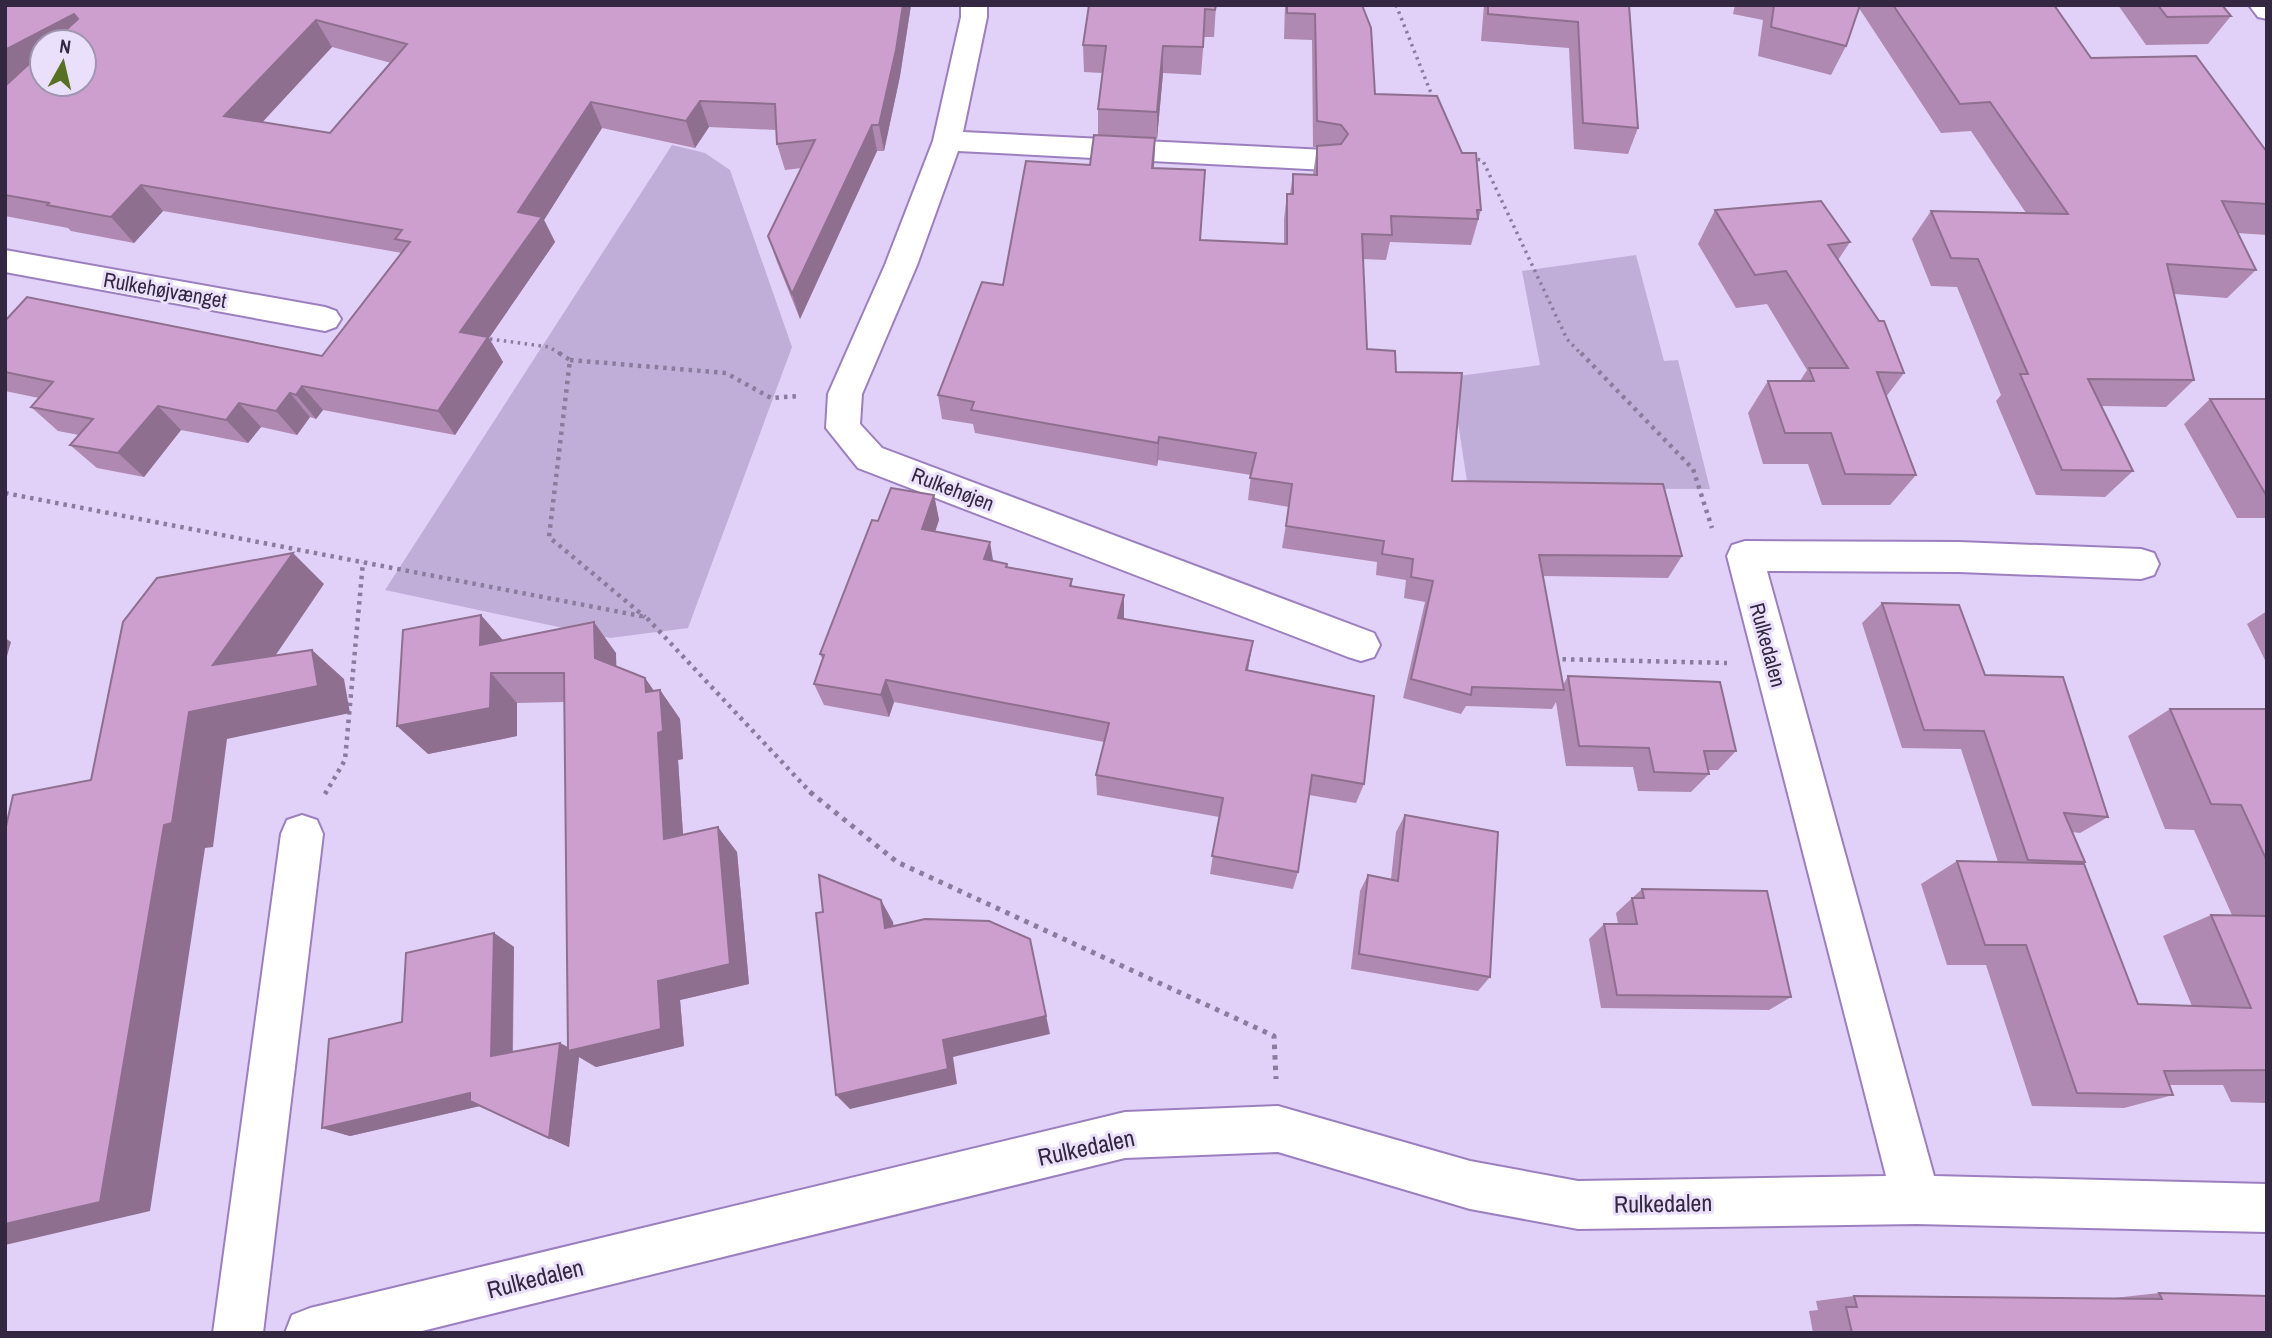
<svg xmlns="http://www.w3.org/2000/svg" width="2272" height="1338" viewBox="0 0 2272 1338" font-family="'Archivo Narrow',sans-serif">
  <rect width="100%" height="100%" fill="#e1d0f8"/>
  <path fill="#c0aed8" d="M672,145L705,153L730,170L792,347L688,628L610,638L385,590Z
    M1636,255L1664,361L1678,360L1710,489L1468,488L1451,377L1540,365L1522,271Z"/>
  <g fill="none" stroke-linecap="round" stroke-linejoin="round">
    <g stroke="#9c7fbe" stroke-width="4">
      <path id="minor" d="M961,5H987V17L963,132L1326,150L1336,153L1341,160L1336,167L1326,170L958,151L917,265L862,394L860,424L882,448L1374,633L1380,645L1374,657L1361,661L1348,657L858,468L826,428L828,394L885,265L933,141L961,17Z
        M2249,5H2267V19L2258,17Z
        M5,250L325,307L336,311L341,319L336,327L325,331L5,272Z
        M1745,541L1959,542L2141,549L2154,553L2159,564L2154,575L2141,579L1959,572L1767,571L1934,1176L2267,1184V1232L1916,1224L1578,1229L1470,1209L1278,1152L1125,1158L414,1333H285L292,1315L310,1308L1125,1112L1278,1106L1470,1161L1578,1181L1886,1176L1727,556L1732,545Z
        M302,815L317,820L323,834L263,1333H213L281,834L287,820Z"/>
    </g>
    <path stroke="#8a7c9d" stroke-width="3.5" stroke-dasharray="2.5 4.5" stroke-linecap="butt" d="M1396,5L1433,98
      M1471,157L1483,161L1567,339L1582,355
      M483,338L549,347L562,355"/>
    <path stroke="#8a7c9d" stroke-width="4.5" stroke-dasharray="3.5 5" stroke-linecap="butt" d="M559,353L570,360L549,537L645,617
      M1581,353L1693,469L1712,528
      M570,360L726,373L771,398L799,396
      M5,493L646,617L812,794
      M1554,659L1727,663
      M325,794L345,760L363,562"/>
    <path stroke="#8a7c9d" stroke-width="5" stroke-dasharray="4.5 6" stroke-linecap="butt" d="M810,792L897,862L1274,1036L1276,1079"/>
    <use href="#minor" fill="#fff" fill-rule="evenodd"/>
  </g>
  <path fill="#af89b1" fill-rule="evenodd" d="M5,5H911L900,76L884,151H877L800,319L777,262L768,236L802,168L785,170L777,144L776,130L709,127L695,148L602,128L544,220L555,242L489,338L503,362L455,435L323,410L316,419L310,417L297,435L261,427L248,443L181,430L144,477L97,468L70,445L79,435L58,431L31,407L39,398L5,391V321L322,356L402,253L163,211L134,243L71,231L68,228L5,216ZM332,47L391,63L330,133L262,122Z
    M1216,5L1214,37H1204L1201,75L1163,73L1157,139H1155L1154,168L1200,240L1284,244V219L1287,194H1290L1293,174L1313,175L1317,147H1313L1312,40L1284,39L1285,5H1362L1375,94L1481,210L1471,245L1390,242L1386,260L1363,259L1367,349L1396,372L1452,481L1682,556L1668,578L1543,576L1563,685L1568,676L1736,751L1718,770H1708L1709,774L1691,792L1638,791L1633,767L1566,766L1556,702L1552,709L1466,706L1461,714L1403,698L1425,602L1404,598L1406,580L1376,575L1377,562L1282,548L1289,507L1248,500L1251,475L1158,460L1157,466L975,433L973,424L942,419L938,395L1003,285L1090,165L1098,135V109L1102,73L1084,72L1083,45Z
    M1484,5H1629L1638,128L1628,154L1574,149L1569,48L1481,41Z
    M1735,5H2054L2091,58L2267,152V235L2237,233L2256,270L2227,298L2174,294L2194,380L2166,407L2101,406L2133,471L2105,497L2036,495L1996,401L2001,395L1957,287L1931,286L1912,239L1931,211L2026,213L1971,131L1941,133L1859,8L1846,46L1831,75L1758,56L1763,20L1733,14Z
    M2118,5H2222L2231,16L2208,44L2146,45Z
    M1715,210L1850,242L1838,260L1904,373L1886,397L1916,475L1890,505H1822L1808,464H1763L1748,413L1768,381H1800L1807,370L1767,304L1736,308L1698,244Z
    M2210,399H2267V518H2237L2184,424Z
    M934,495L939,520L935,531L993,561L1007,564L1008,567L1072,579V586L1124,619L1253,641L1248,670L1364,784L1356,803L1309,795L1298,872L1293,889L1210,874L1219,817L1097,795L1096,775L1104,742L894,702L889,717L824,705L814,684L823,660L820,654L878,521Z
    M1882,603L1985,675L2108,817L2080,833L2072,832L2085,862L2082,864L2138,1004L2192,1006L2163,936L2211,915H2232L2194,830L2165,829L2128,736L2170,709H2267V1103L2231,1102L2223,1085H2170L2173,1095L2124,1108L2032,1106L1986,965H1947L1921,884L1957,861L1998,862L1961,749L1902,748L1862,623Z
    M2267,611V664L2247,624Z
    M503,640L616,653V667L645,678L654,691L660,690L680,719L683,759L678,760L683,835L737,852L749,984L680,1000L684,1046L596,1067L579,1057L569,1147L480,1106L350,1136L322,1128L402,1022L494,933L514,947L513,1052L560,1043L568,1047L564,702L517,703V736L428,754Z
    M1405,815L1490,977L1478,991L1351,969L1360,891L1368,875L1391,879L1396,832Z
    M1642,889L1791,997L1769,1010L1601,1008L1589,939L1604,924H1618L1616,913Z
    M2159,1293L2267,1333H1813L1809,1311L1818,1310L1816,1301L1854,1296L2105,1299Z"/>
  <path fill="#8f6f90" d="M903,5H911L900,76L884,151L879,125Z
    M74,14L94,40L84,42H42V69L5,89V50Z
    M316,20L332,47L243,143L224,116Z
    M1163,46V73L1157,139V112Z
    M700,101L709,127L695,148L686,121Z
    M591,102L602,128L544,220L555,242L489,338L503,362L455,435L438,411L460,332L518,212Z
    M872,125L877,151L800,319L792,294Z
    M1155,138L1154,164L1152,193V168Z
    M141,185L163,211L134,243L111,217Z
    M302,386L323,410L316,419L296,395Z
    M290,393L310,417L297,435L276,411Z
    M239,403L261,427L248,443L226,420Z
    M158,406L181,430L144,477L118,453Z
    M1159,437L1158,460L1157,466L1158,443Z
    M934,495L939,520L928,553L922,529Z
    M990,542L994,566L984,559Z
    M293,553L324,584L250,693L213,665Z
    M1124,595V618L1119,641L1118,618Z
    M481,615L508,646L480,645Z
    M594,622L616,653L617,688L595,658Z
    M5,638L11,642L5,663Z
    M1253,641L1249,663L1243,692L1246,670Z
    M312,650L344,679L350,713L227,739L213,847L205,848L150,1211L5,1245V1224L164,825L189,712Z
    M491,673L517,703V736L428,754L397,726Z
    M645,678L661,701L660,690L680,719L683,759L678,760L685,863L664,839Z
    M886,680L894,702L889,717L881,695Z
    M718,827L737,852L749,984L680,1000L684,1046L596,1067L579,1057L569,1147L549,1138L560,1043L572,1050L658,981Z
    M881,900L893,922L897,949L885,928Z
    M494,933L514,947L512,1067L491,1056Z
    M1030,939L1050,1034L953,1057L957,1084L850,1109L836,1095L943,1040Z
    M470,1093L493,1103L350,1136L322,1128Z"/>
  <path fill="#cc9fce" stroke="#8f6f90" stroke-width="2" fill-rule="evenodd" d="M5,5H903L896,50L879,125H872L792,294L768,236L815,140L777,144L775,104L700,101L686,121L591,102L518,212L542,217L460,332L488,337L438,411L302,386L296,395L290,393L276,411L239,403L226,420L158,406L118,453L70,445L93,419L31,407L53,382L5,372V321L27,297L322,356L410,242L395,239L402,230L141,185L111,217L47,205L49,203L5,195V86L42,52V84H84V42H53L78,19L74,14L5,50ZM316,20L407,44L330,133L224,116Z
    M1089,5H1216L1215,10L1205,9L1203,47L1163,46L1157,112L1098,109L1106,46L1083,45Z
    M1287,5H1362L1371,28L1375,94L1437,96L1462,153H1476L1481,210H1477L1478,219L1391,216L1392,235L1362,234L1367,349L1395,351L1396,372L1462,373L1452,481L1663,484L1682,556L1539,555L1564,690L1472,687L1471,695L1411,679L1433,581L1411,577L1413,559L1382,554L1384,541L1286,526L1292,484L1250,478L1256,453L1159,437L1158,443L971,410L974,402L938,395L982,282L1003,285L1026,161L1090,165L1094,135L1155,138L1152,168L1205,170L1200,240L1287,244V194H1293V174L1317,175V146L1341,144L1348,134L1341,125L1317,121L1315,14L1287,13Z
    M1488,5H1629L1638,128L1583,123L1578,22L1488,14Z
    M1774,5H1860L1846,46L1771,27Z
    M1893,5H2054L2091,58L2196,56L2267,152V204L2222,201L2256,270L2167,264L2194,380L2088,379L2133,471L2062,470L2020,374H2028L1978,259L1951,258L1931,211L2068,214L1990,102L1960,104Z
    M2158,5H2222L2231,16L2167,17Z
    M1821,201L1850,242L1828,245L1879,321H1884L1904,373L1877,372L1916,475L1845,474L1831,433H1785L1768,381H1814L1809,368H1848L1786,271L1755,275L1715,210Z
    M2210,399H2267V495H2266Z
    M891,488L934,495L922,529L990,542L984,559L1007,564L1006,567L1072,579L1070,586L1124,595L1118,618L1253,641L1246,670L1374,696L1364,784L1312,775L1298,872L1212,856L1223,798L1096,775L1109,723L886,680L881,695L814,684L824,655L820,654L872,520L878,521Z
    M293,553L213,665L312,650L318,686L189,712L172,823L164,825L100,1202L5,1224V831L13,795L91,780L123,622L157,578Z
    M1882,603L1959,605L1985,675L2063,677L2108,817L2064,813L2085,862L2028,860L1984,731L1924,730Z
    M481,615L480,645L594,622L595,658L645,678L646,692L660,690L663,731L658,733L664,839L718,827L730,964L658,981L661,1029L568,1051L564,673H491L490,708L397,726L403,630Z
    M1568,676L1720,682L1736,751H1704L1709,774L1654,772L1649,748L1579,746Z
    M2170,709H2267V861L2241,805L2211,804Z
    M1405,815L1498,832L1490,977L1359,954L1368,875L1398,881Z
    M1957,861L2084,864L2138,1004L2251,1008L2211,915L2267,916V1070L2164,1071L2173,1095L2077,1093L2026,945H1985Z
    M819,875L881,900L885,928L925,919L989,921L1030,939L1046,1016L943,1040L948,1069L836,1095L816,913L823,912Z
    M1642,889L1767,891L1791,997L1617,995L1604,924H1637L1632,898H1644Z
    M494,933L491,1056L560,1043L549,1138L470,1101V1093L322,1128L329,1039L402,1022L406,953Z
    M2159,1293L2267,1296V1333H1852L1846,1307H1857L1854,1296L2162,1299Z"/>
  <g text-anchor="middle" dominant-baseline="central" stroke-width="6" stroke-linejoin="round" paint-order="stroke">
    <g font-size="21" fill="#332741" stroke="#ebe0fb">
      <text transform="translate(165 290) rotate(10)">Rulkehøjvænget</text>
      <text transform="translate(953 489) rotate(21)">Rulkehøjen</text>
      <text transform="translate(1768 645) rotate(75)">Rulkedalen</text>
    </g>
    <g font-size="24" fill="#332741" stroke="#ebe0fb">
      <text transform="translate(1086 1147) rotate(-12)">Rulkedalen</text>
      <text transform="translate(1663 1203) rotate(-1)">Rulkedalen</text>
      <text transform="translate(535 1278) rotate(-14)">Rulkedalen</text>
    </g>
  </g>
  <rect width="2272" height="1338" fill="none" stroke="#332741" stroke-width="14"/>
  <g transform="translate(63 63) rotate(8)"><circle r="33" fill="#ebe0fb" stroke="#a196b1" stroke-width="2"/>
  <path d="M0-5L12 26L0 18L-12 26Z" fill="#587021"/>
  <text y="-10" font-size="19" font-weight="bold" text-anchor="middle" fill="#332741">N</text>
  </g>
</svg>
